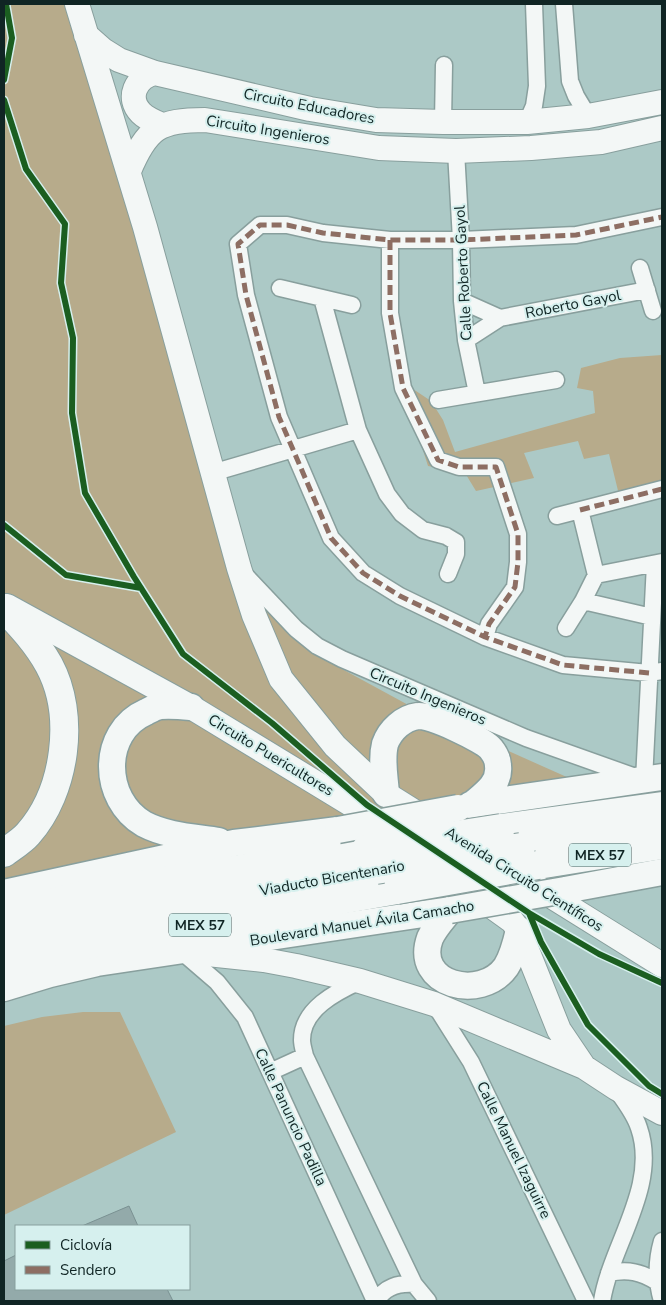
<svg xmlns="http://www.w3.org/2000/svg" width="666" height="1305" viewBox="0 0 666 1305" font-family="'Nunito Sans',sans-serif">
  <rect width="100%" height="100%" fill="#acc9c6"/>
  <path fill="#b7ab8b" d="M4,4H78L231,540L309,651L423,713L569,778L4,887Z
    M662,355V496L622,507L609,454L584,459L578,441L524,453L534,478L476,491L465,473L428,466L405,393L410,387L431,401L443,420L455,452L595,413L593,391L577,388L581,368L620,358Z
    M83,1012H120L176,1132L4,1215V1026L42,1017Z"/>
  <path fill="#93aaaa" stroke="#7a9192" d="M129,1206L138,1226H82Z
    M16,1255V1289H167L173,1301H4V1261Z"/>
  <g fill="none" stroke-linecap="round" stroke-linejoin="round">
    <g stroke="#889f9d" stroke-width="19">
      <path id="street" d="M564,4L570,81L576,96L588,116
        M443,122L444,65
        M527,122L534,106L537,86L534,4
        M456,151L461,240L462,301L466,340L477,393
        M662,217L576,235L461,240H390L323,233L287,225H260L238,244L246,295L279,417L331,538L363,573L400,596L485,637L563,665L649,673L662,671
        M390,240V313L403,388L438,460L459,467H496L518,534V562L515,587L489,624L485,637
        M640,268L653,311
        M280,288L352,305
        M322,298L358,430L387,494L402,514L423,530L446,536L456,542V554L448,574
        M462,301L500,318
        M466,340L500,318L647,290
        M438,400L556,380
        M212,473L358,430
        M557,516L662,489
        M244,574L296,629L317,646L342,659L526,738L644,780L655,564
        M596,575L662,562
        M583,601L652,617
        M566,628L583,601L596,575L580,510
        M181,951L217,982L245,1017L375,1301
        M360,981C336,992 302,1009 302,1040C302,1045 304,1051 305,1056L414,1284L428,1301
        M435,1005L471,1062L586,1301
        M270,1072L305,1056
        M609,1273C628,1269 641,1272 657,1282
        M377,1301C384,1287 399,1283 414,1284
        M602,1301C611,1245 659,1186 639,1128C635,1115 626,1103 618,1092
        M662,1301C656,1281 656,1262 662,1241"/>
    </g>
    <g stroke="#889f9d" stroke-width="26">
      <path id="secondary" d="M77,4L145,227L239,568L254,615L281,679L335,746L386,794L429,821
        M86,35L103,50L119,60L155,73L310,109L376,120L443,122H527L588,116L662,102
        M155,73C136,77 126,98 141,113C147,119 155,122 162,125
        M129,171C147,128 159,120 205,120L379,148L456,151L531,148L601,142L662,128
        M7,606L191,707L357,808L389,831
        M498,863L662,965
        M444,872L512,921L519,930L559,1030L584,1067
        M198,953L264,960L296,966L360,981L434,1004L584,1067L616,1088L662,1113"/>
    </g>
    <g stroke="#889f9d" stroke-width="29">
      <path id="primary" d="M191,707C181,706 170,705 160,706C155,707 150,710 146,712C100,732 102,800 144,824C167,836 194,837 219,841
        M386,794C385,778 381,760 385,744C390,730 403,718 418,716C429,714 484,740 491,749C495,754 498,760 498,766C500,783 486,793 474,803
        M470,805L662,777
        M565,890L662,872
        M4,893L234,843L338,830
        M450,910C443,919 435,927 430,938C413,985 481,1002 506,967C513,956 516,943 519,930
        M4,988L50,974L97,963L450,910"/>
    </g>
    <g stroke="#889f9d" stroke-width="30">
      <path id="highway" d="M4,608C20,625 37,643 49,665C76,715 66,791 28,834C22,841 12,847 4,853
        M501,828L662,806
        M521,847L662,825
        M538,865L662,845
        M4,914L99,891L366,849
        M4,940L57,926L376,870
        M4,967L62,949L397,890"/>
    </g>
    <use href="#street" stroke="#f3f7f6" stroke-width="16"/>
    <use href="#secondary" stroke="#f3f7f6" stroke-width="24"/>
    <use href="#primary" stroke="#f3f7f6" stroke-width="26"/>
    <use href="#highway" stroke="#f3f7f6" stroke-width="28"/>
    <g stroke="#889f9d" stroke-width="29" stroke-linecap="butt">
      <path id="primary-bridge" d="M338,830L458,808
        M450,910L565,890"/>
    </g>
    <g stroke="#889f9d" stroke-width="30" stroke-linecap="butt">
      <path id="highway-bridge" d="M366,849L501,828
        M376,870L521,847
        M397,890L538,865"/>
    </g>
    <use href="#primary-bridge" stroke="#f3f7f6" stroke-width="26"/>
    <use href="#highway-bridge" stroke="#f3f7f6" stroke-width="28"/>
    <path stroke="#8d6e63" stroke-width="5" stroke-dasharray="10 5" stroke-linecap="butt" d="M390,240V313L403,388L438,460L459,467H496L518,534V562L515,587L489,624L485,637
      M580,510L662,489
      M649,673L563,665L485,637L400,596L363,573L331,538L279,417L246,295L238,244L260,225H287L323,233L390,240H461L576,235L662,217"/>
    <g stroke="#d6f0ee" stroke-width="9">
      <path id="cycleway" d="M4,80L12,38L6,4
        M4,100L26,169L65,224L61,283L73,338L72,413L85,493L134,577L183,654L272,723L367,805L529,913L599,954L662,983
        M4,525L66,575L141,588
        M529,913L541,942L588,1025L649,1086L662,1094"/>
    </g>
    <use href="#cycleway" stroke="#1b5e20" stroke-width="6"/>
  </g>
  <g text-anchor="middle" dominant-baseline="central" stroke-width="4" stroke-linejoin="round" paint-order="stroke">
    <g fill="#d6f0ee" stroke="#4b6261" stroke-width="1">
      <rect x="569" y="843.5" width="62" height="23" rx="4"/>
      <rect x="169" y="913.5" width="62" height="23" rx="4"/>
    </g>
    <g font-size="14" font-weight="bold" fill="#102524">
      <text x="600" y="855">MEX 57</text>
      <text x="200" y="925">MEX 57</text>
    </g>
    <g font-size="15" fill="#102524" stroke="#d6f0ee">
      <text transform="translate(309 106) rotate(11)">Circuito Educadores</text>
      <text transform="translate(268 130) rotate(9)">Circuito Ingenieros</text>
      <text transform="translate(463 273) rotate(-93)">Calle Roberto Gayol</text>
      <text transform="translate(573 304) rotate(-11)">Roberto Gayol</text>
      <text transform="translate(428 696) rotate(23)">Circuito Ingenieros</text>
      <text transform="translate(271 755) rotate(31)">Circuito Puericultores</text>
      <text transform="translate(332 878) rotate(-10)">Viaducto Bicentenario</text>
      <text transform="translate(524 879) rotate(32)">Avenida Circuito Científicos</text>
      <text transform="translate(362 923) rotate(-9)">Boulevard Manuel Ávila Camacho</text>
      <text transform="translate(291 1117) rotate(65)">Calle Panuncio Padilla</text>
      <text transform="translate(514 1150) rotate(64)">Calle Manuel Izaguirre</text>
    </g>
  </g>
  <rect width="666" height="1305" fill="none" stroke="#102524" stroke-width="10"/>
  <rect x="15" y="1225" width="175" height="65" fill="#d6f0ee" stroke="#879f9d"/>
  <rect x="25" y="1241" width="25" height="8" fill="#1b5e20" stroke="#879f9d"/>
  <text x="60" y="1250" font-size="15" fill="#102524">Ciclovía</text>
  <rect x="25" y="1266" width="25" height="8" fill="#8d6e63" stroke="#879f9d"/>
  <text x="60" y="1275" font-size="15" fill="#102524">Sendero</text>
</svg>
